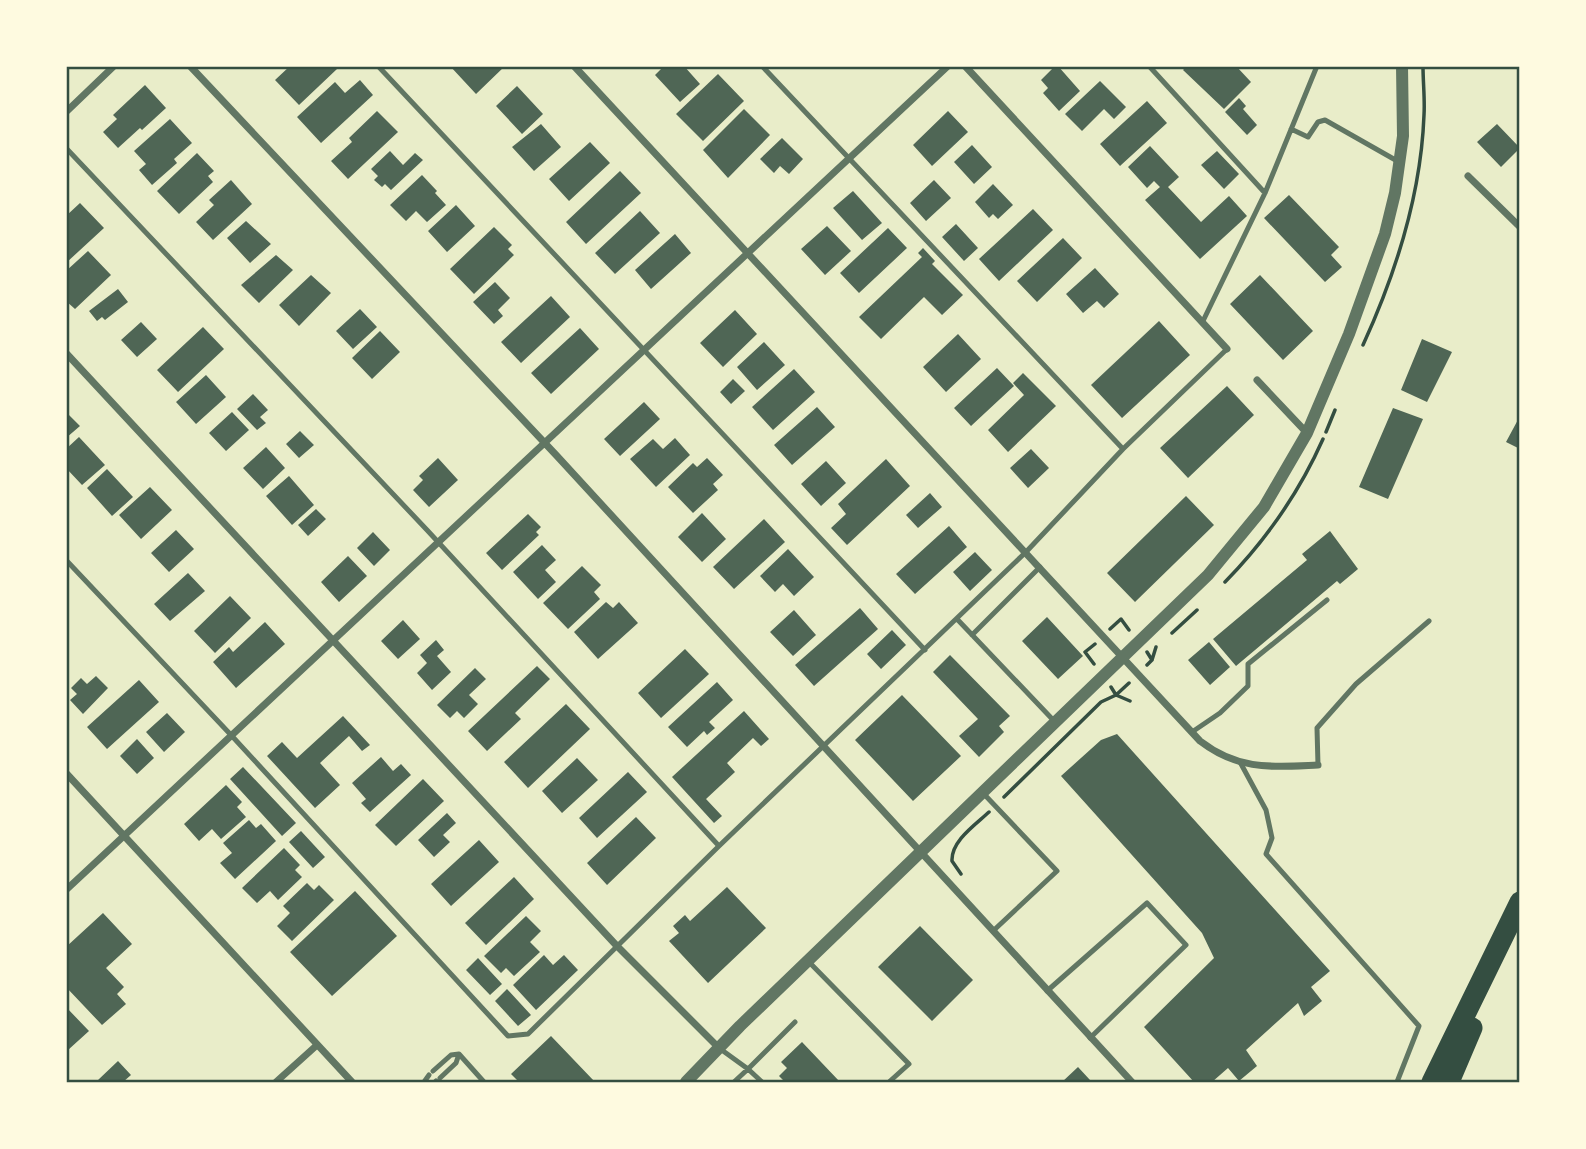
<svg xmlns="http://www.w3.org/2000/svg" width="1586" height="1149" viewBox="0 0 1586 1149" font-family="Barlow,sans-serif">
  <rect width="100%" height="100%" fill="#e9edc9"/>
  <path fill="#4f6655" d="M290,66H335L337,69L299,105L275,80Z
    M450,66H505L476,94Z
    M664,66H684L700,84L680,102L655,75Z
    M1055,66H1058L1080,91L1059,111L1043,93L1048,88L1041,80Z
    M1187,66H1236L1251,82L1224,109L1183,70Z
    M718,74L744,101L703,141L676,114Z
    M360,80L373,95L321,143L297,117L335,82L345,93Z
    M1100,81L1126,107L1114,119L1104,109L1082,131L1065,114Z
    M145,85L166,108L142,130L140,128L118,148L103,132L117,119L113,115Z
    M517,86L543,114L522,134L496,106Z
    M1239,98L1246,106L1243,109L1257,125L1247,135L1225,112Z
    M1147,101L1167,123L1120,166L1100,144Z
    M744,109L770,135L728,178L703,150Z
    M377,111L398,132L348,179L331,161L352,142L349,138Z
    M948,111L968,132L932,166L913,145Z
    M170,119L192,143L174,159L177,163L152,185L139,170L146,164L134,151Z
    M541,124L561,147L534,171L512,147Z
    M1497,124L1520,148L1501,167L1477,142Z
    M782,138L803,159L789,174L780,166L774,173L760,159Z
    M590,142L610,163L569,201L549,179Z
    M972,145L992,167L974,184L954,162Z
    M1150,146L1179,177L1168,187L1201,222L1229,196L1247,216L1200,259L1145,200L1160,187L1154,181L1147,188L1128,167Z
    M390,151L403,165L415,153L423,160L391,190L385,184L382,187L374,180L378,176L371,169Z
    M1217,151L1239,174L1224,189L1201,165Z
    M197,153L214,171L208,176L213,182L179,214L157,191Z
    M620,171L641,193L586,244L566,222Z
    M422,175L437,191L435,193L446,205L427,222L416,211L406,221L390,205Z
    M231,180L252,204L213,240L196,222L214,205L209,200Z
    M934,180L951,198L926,221L910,203Z
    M993,184L1013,205L998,219L993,214L989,218L975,202Z
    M853,191L882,223L862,240L833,208Z
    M1289,195L1339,247L1331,255L1342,267L1325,282L1264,218Z
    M80,203L104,228L66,263V216Z
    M456,205L475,226L447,252L428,231Z
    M1033,209L1053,230L999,281L979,259Z
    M640,211L660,233L615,274L595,253Z
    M246,221L271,244L250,263L227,238Z
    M956,224L978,248L964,261L942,237Z
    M827,226L851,251L825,275L801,249Z
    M494,227L512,245L508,249L514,255L474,294L450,269Z
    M888,228L907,248L859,293L840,273Z
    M675,234L691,253L651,289L635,270Z
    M1063,238L1082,258L1037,302L1017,281Z
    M923,248L935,261L932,264L963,295L942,315L924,297L881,339L859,317L922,257L918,253Z
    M88,251L111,275L75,309L66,301V271Z
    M276,255L293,270L259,303L241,285Z
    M1095,268L1119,294L1104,308L1097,301L1083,313L1066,294Z
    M311,275L331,293L299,326L279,305Z
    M1260,275L1313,331L1283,360L1230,304Z
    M495,282L510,298L498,310L503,316L494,324L473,302Z
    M118,289L128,302L105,320L102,317L97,321L89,311Z
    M551,296L570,317L521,363L501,342Z
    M360,309L377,327L353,349L336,331Z
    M735,310L757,334L723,367L700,343Z
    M1159,321L1190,355L1122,418L1091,385Z
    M141,322L157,339L137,357L121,340Z
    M203,327L224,349L178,392L157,370Z
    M580,328L599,349L551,394L531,373Z
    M380,331L400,352L372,379L352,358Z
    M958,334L981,359L946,392L923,367Z
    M1422,339L1452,352L1427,402L1401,390Z
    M764,342L785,365L757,390L737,367Z
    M997,368L1014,386L971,426L954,408Z
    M794,369L815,392L773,430L752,407Z
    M1023,373L1056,406L1008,452L988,430L1024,395L1013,383Z
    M206,375L226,397L196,424L176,402Z
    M733,379L745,391L731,404L720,392Z
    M1227,386L1254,415L1188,478L1160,448Z
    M253,394L268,410L260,417L266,423L257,430L237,409Z
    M644,402L660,419L620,456L604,439Z
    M817,407L835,427L792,465L774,445Z
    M1393,408L1423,419L1388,499L1359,487Z
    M66,412L80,426L66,438Z
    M232,412L249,430L226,451L209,433Z
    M1520,416V449L1506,442Z
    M300,431L314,445L299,458L286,444Z
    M79,437L105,465L82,485L66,468V449Z
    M675,438L690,455L656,487L630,459L653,439L663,449Z
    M266,447L285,468L263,489L243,468Z
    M1031,449L1049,468L1028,488L1010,468Z
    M438,458L458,480L429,507L413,490L423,480L419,476Z
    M707,458L723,475L713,484L718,490L693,513L668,487L693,463L697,467Z
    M886,459L910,486L847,545L831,528L846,514L838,504Z
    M826,461L846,483L821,506L801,484Z
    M107,469L133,497L112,516L87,488Z
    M289,476L314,505L292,525L266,496Z
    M150,487L172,510L141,539L119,515Z
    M930,493L942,507L918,528L906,515Z
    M1186,496L1214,525L1135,602L1107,573Z
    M316,509L326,519L308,536L298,525Z
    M702,513L726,539L702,562L678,537Z
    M528,514L541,527L536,532L539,535L502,570L486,553Z
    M764,519L785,542L734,589L713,567Z
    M949,526L967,547L915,594L896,574Z
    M176,530L194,549L169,572L151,553Z
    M1330,531L1358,569L1340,584L1337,581L1236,666L1213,639L1307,560L1302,554Z
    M373,532L390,550L374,566L357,548Z
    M542,545L556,560L545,570L556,582L538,599L513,572Z
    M788,549L814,577L794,596L783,584L775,592L760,576Z
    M975,552L992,570L970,591L953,572Z
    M348,556L367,576L339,602L321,582Z
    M582,566L601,585L594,592L600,599L568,629L543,603Z
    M188,573L205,591L170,621L154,604Z
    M230,596L251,618L215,653L194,631Z
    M606,602L613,608L619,602L638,623L598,659L574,632Z
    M860,608L878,629L814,686L795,665Z
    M794,610L816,635L793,656L770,632Z
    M1047,617L1083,656L1058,679L1022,641Z
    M403,620L420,639L398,659L381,641Z
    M265,622L285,644L236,688L213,662L229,647L233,652Z
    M892,630L906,645L881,669L867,654Z
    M436,640L444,650L437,656L451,672L432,690L417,673L427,663L420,655Z
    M1209,642L1230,667L1210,685L1188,660Z
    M685,649L709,674L661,718L638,693Z
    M950,655L1010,716L999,726L1004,732L979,757L959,736L978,719L933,672Z
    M537,666L550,679L515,713L521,719L487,751L468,731Z
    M475,668L486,679L469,695L478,704L464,718L457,711L450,718L437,705Z
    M96,676L108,688L83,714L70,700L77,694L71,688L81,678L87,684Z
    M139,680L159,702L107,749L87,727Z
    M717,682L733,700L709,722L715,728L707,735L704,731L687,747L668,727Z
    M902,695L961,756L913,801L855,740Z
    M566,704L590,729L528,788L504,762Z
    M744,711L769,739L761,746L753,738L727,763L735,772L706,799L722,816L714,823L672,777Z
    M167,713L185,732L164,752L146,732Z
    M343,716L370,745L362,751L349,736L320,763L340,785L315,808L267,756L282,742L297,758Z
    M1117,734L1330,971L1311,987L1322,1001L1304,1016L1298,1003L1246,1050L1257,1066L1239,1081L1228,1068L1212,1082H1194L1144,1027L1214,958L1202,933L1061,776L1101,740Z
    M137,739L154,758L137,774L120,756Z
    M381,757L393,771L401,764L411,775L370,812L361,803L366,799L352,783Z
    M577,758L598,780L562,813L542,791Z
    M243,767L296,823L282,836L230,779Z
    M628,772L647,792L597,838L579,818Z
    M423,779L444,801L396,846L375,825Z
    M226,785L242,802L237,807L246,817L221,839L212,829L199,841L184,824Z
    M447,813L456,823L443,835L450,842L434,857L418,840Z
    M636,817L656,838L607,885L587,863Z
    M249,820L256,828L261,824L276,841L235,879L220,863L232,853L223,843Z
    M301,831L325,857L313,868L289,842Z
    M479,840L499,862L451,906L431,884Z
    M284,848L300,865L295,870L302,877L278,900L270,891L257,903L242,888Z
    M514,877L534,899L486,945L465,923Z
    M307,883L314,890L319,885L334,900L292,941L277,926L290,913L283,906Z
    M727,887L766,928L708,983L669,941L679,933L673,926L685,915L690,921Z
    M355,891L397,936L332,996L290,952Z
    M103,913L132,944L106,968L124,987L117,994L126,1004L102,1025L66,987V947Z
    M526,916L541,931L530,942L540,952L514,976L506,968L501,973L484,956Z
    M920,926L973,980L932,1021L878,967Z
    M544,955L553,965L564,955L578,970L536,1010L513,985Z
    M478,958L502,984L490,995L466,970Z
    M507,989L531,1015L518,1026L495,1001Z
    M66,1007L89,1031L68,1050L66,1049Z
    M551,1036L595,1082H519L511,1074Z
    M802,1042L840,1082H785L779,1076L787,1068L781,1062Z
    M118,1061L131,1075L123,1082H100L98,1080Z
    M1078,1067L1090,1080L1087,1082H1062Z"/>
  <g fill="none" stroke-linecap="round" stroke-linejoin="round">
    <path stroke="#344e41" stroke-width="3.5" d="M1363,345C1396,273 1421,195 1424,115C1425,99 1423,83 1423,66
      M1326,432L1335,410
      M1225,582C1265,541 1299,493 1323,439
      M1110,629L1121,619L1129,630
      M1172,633L1197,610
      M1147,652L1152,660
      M1094,664L1085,652L1095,644
      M1147,665L1152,660L1156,647
      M1111,687L1116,695L1129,683
      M1004,797L1101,702L1116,695L1130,701
      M961,874L952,861C951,841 975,825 989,812"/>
    <path stroke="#617663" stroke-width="5" d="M378,66L925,650
      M762,66L1123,449
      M1149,66L1265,193
      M1291,129L1308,137L1318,122L1325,120L1399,162
      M66,148L427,530L719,846
      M1203,321L1265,193L1317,66
      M66,560L231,735L508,1036L528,1034L719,846L1026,552L1123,449L1227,349
      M957,619L1056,723
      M972,635L1040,567
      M1192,732L1220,713L1248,686V664L1327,600
      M1240,762L1266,810L1272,838L1266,854L1419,1026L1397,1082
      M1318,765L1317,728L1356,684L1429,621
      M982,792L1057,871L993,931
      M808,961L909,1064L889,1082
      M1047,991L1147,903L1186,945L1090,1038
      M719,1048L748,1069L795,1022
      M433,1071L451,1055L459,1054L484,1082
      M440,1078L456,1063L459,1054
      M424,1082L429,1075
      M435,1082L436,1081
      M734,1082L748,1069L762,1082"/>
    <path stroke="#617663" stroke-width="7" d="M190,66L557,456L1132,1082
      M574,66L1200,741C1239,771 1272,767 1318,765
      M965,66L1227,349
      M66,112L114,66
      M1468,176L1520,227
      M66,353L616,945L719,1048
      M1257,380L1307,433
      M66,773L352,1082
      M66,890L948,66
      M276,1082L317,1045"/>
    <path stroke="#617663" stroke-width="12" d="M686,1082L740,1026L1208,575L1264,507L1307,433L1349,334L1385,234L1395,193L1403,136L1402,66"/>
    <path stroke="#344e41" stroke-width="21" d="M1432,1082L1520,902
      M1449,1082L1472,1028"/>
  </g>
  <rect width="1586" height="1149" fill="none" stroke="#fefae0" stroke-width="136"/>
  <rect x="68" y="68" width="1450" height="1013" fill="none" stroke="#344e41" stroke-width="2.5"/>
</svg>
